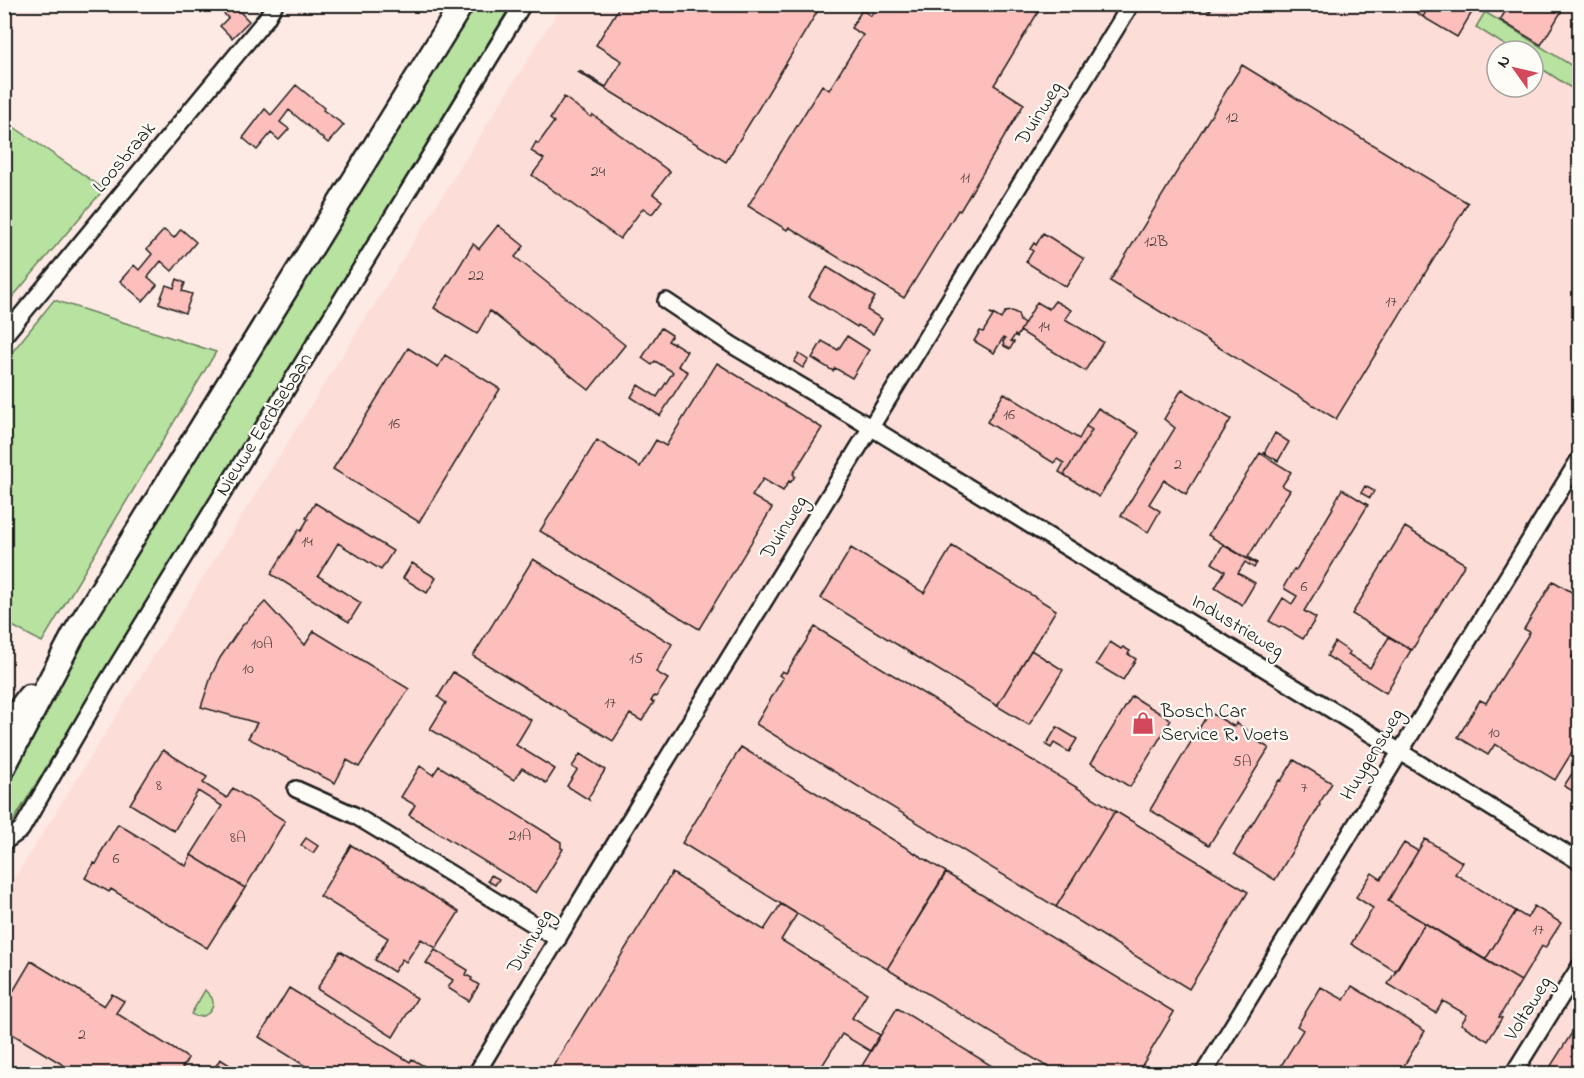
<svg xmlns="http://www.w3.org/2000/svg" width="1584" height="1078" viewBox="0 0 1584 1078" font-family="'Indie Flower',sans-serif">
  <rect width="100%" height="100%" fill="#fdeae5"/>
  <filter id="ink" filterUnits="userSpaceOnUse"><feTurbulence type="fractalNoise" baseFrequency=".0167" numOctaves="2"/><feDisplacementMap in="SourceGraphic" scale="12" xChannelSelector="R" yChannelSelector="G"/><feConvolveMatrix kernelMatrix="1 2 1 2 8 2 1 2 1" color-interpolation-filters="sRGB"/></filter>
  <g filter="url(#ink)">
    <path fill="#fdddd8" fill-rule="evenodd" d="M562,5H1579V1073H5L4,895ZM1497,51H1533V87H1497Z"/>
    <path fill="#b7e29f" stroke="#6a7f5e" stroke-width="1.5" d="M473,5H511L14,820L5,830V776L48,700L136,554Z
      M1485,12L1577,69L1579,66V93L1533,63V51H1514L1476,27Z
      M5,121L104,189L5,306Z
      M54,300L216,352L42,642L5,622V361Z
      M205,990C206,991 211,997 212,998C217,1010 203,1022 191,1014Z"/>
    <path fill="#fcbfbb" stroke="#1c1c1c" stroke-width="1.5" d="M215,4H232L249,21L232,38L220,26L228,18Z
      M621,4H822L726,162L578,72L580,71L606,87L622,61L596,45Z
      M877,4H1043L994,85L1024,104L960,211L958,210L904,298L789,227L787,230L748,206L822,85L829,90L863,35L851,28L862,10L871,16Z
      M1199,4H1214L1210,11Z
      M1403,4H1430L1423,17Z
      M1430,4H1477L1457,37L1423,17Z
      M1510,4H1566L1541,45L1500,20Z
      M1242,65L1468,203L1336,419L1110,281Z
      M296,85L324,108L323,110L344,125L328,143L289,110L280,122L289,129L279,140L271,133L257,150L243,138L265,109L271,115Z
      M564,97L591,117L593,115L670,172L653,194L662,201L652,214L643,208L620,239L532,175L544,159L531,151L536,142L538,144L554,122L550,119Z
      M498,225L524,246L515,257L625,345L589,390L490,311L477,334L434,308L473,244L479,249Z
      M181,229L196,242L172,271L161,261L148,277L157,285L143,301L120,281L134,265L139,270L152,254L147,249L164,230L174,238Z
      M1043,233L1084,259L1066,287L1026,262L1033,251L1030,249L1034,243L1036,245Z
      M827,267L875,297L867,310L882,319L873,334L858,325L857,327L809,297Z
      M177,279L185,283L182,291L192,294L185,313L159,303L166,285L174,288Z
      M1055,301L1071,310L1065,319L1103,342L1085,371L1020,331L1037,302L1049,309Z
      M1012,311L1018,314L1020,321L1024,324L1017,337L1015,335L1011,341L1014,342L1010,349L1004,346L1003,342L1005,339L1003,338L994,353L974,341L980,331L983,332L993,316L990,314L991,313L1001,319L1005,312Z
      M661,328L672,335L668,341L673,344L674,343L687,351L678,366L688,372L660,416L631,397L638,385L657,397L673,372L655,361L652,365L642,358Z
      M847,336L869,350L852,378L835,368L833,371L812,358L822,341L838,350Z
      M408,348L438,367L445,355L500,389L419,522L333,469Z
      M799,354L808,360L803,368L794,362Z
      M717,363L822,428L793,474L795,476L791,482L789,481L783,491L763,479L752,496L772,508L699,629L540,531L597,440L640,467L656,440L666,446Z
      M1182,389L1231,419L1186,494L1164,480L1149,504L1160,511L1148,532L1121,516L1175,428L1164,419Z
      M1004,393L1079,439L1086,426L1092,430L1064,475L1059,472L1064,463L1057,459L1054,463L987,422Z
      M1098,408L1139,433L1099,497L1064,475L1092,430L1086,426Z
      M1275,433L1289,442L1278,461L1264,453Z
      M1260,453L1291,472L1282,486L1290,490L1248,557L1257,563L1256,564L1208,535Z
      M1365,486L1374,491L1370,498L1361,493Z
      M1342,489L1368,505L1304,611L1316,618L1303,639L1281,626L1279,627L1269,621L1283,598L1292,604L1297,596L1285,589L1284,586L1294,569L1296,570L1333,508L1332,507Z
      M315,503L393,551L381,570L338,543L318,576L361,603L349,622L271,574L299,529L301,531L308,519L306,518Z
      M1405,527L1465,564L1412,650L1352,614Z
      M1223,545L1256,564L1254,568L1245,562L1238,573L1255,583L1242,605L1215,588L1225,571L1212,563Z
      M952,546L1056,610L997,706L821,598L851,548L924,593Z
      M533,559L672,644L656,672L668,679L656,697L654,696L651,701L654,702L642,721L630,714L613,741L473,656Z
      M412,563L436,578L427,593L403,578Z
      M1553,581L1580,597V645L1572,657L1580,662V739L1555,780L1495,744L1488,755L1458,737L1480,700L1486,703L1530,632L1524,629Z
      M265,602L305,645L314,631L409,689L359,767L347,760L335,783L248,738L257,723L201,707L212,674L220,658L241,627Z
      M815,627L1115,811L1056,907L756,724L783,678L779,675L782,671L786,673Z
      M1389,637L1411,650L1386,693L1327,656L1335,642L1350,652L1348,654L1370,668Z
      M1110,642L1121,649L1123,647L1130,651L1128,654L1136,659L1123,680L1096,664Z
      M1031,650L1063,670L1029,725L997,706Z
      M453,672L531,720L516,745L555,769L546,783L522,768L514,780L430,729L446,703L438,697Z
      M1132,696L1171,720L1130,787L1091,763Z
      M1209,712L1235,727L1236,723L1247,730L1244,733L1269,748L1209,845L1150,810Z
      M1057,727L1077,739L1069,752L1054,743L1051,748L1046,745Z
      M741,747L946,872L887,969L682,843Z
      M163,750L207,777L203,783L227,798L233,788L285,821L245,888L191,855L222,806L198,791L174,831L130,804Z
      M580,754L605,770L588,798L589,800L567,786L577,770L572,767Z
      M1294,760L1332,783L1319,804L1320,805L1275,880L1234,854L1279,780L1281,781Z
      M1580,761V795L1564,786Z
      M420,766L433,775L439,766L561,842V848L563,849L536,893L409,815L415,805L401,797Z
      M1115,811L1248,892L1189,989L1056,907Z
      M118,824L186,866L191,855L245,888L207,948L111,889L109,892L85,878L94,863L96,864L101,855L100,854Z
      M306,838L318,846L313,853L301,845Z
      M1425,839L1462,862L1455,874L1516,911L1485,960L1388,901Z
      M1404,843L1418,851L1388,901L1425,923L1395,971L1351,944L1373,908L1356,897L1372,873L1381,879Z
      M351,845L459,912L436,948L421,939L406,962L402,959L394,972L375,960L388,938L320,896Z
      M672,873L764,930L781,904L797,914L781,940L867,993L852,1018L880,1035L870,1051L842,1034L817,1074H548Z
      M946,873L1174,1012L1137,1074H1059L887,969Z
      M491,875L499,879L495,885L488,881Z
      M1534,906L1561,923L1545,948L1542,946L1521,981L1485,960L1516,911L1527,918Z
      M1425,923L1521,981L1499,1017L1502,1018L1488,1041L1461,1024L1467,1015L1443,1001L1436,1013L1388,984Z
      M435,950L468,970L466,975L472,978L471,980L479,985L469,1001L448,988L453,980L426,963Z
      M340,951L417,998L393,1037L317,989Z
      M31,961L104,1006L112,994L124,1001L116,1013L188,1058L179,1074H78L4,1029V991L11,995Z
      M1352,986L1425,1031L1399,1074H1276L1303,1030L1297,1026L1321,987L1344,1000Z
      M289,988L410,1062L412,1059L429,1069L426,1074H318L259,1037Z
      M897,1008L1005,1074H857Z
      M1580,1020V1074H1546L1547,1072Z
      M220,1059L244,1074H211Z"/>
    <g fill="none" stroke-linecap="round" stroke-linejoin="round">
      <g stroke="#1c1c1c" stroke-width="20">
        <path id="minor" d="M666,301L732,345L872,428L1580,862
          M4,336L266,19L275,4
          M296,789L354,815L558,939
          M4,842L21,830L104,687L523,4
          M476,1074L608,855L1131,4
          M1203,1074L1580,458
          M1513,1074L1580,966"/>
      </g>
      <g stroke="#1c1c1c" stroke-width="27">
        <path id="secondary" d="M4,730L29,696
          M4,767L74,634L462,4"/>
      </g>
      <use href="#minor" stroke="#fdfcf7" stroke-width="15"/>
      <use href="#secondary" stroke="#fdfcf7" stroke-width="22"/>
    </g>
  </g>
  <defs>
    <g id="shop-bare" transform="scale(1.8)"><path d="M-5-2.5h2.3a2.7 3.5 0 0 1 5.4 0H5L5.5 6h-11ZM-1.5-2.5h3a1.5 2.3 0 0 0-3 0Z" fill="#d1495b" stroke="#fdfcf7" stroke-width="2.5" paint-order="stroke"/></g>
  </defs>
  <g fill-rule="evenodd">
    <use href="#shop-bare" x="1143" y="723"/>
  </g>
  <g text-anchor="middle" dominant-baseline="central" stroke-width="4.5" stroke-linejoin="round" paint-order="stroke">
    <g font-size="16" fill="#544544">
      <text x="1232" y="118">12</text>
      <text x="598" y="172">24</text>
      <text x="965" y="178">11</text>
      <text x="1156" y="242">12B</text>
      <text x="476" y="276">22</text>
      <text x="1391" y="302">17</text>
      <text x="1044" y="327">14</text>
      <text x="1009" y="415">16</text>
      <text x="394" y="424">16</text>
      <text x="1178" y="465">2</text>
      <text x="307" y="542">14</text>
      <text x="1304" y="587">6</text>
      <text x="262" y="644">10A</text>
      <text x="636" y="659">15</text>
      <text x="248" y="669">10</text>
      <text x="610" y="703">17</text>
      <text x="1494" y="733">10</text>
      <text x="1242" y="762">5A</text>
      <text x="159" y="786">8</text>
      <text x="1304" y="788">7</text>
      <text x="520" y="836">21A</text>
      <text x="238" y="838">8A</text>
      <text x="116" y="859">6</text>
      <text x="1538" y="930">17</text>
      <text x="82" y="1035">2</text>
    </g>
    <g font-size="20" fill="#1c1c1c" stroke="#fdfcf7">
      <text transform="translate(1040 114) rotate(-58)">Duinweg</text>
      <text transform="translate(125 158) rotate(-50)">Loosbraak</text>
      <text transform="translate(265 425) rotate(-58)">Nieuwe Eerdsebaan</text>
      <text transform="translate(785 528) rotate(-58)">Duinweg</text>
      <text transform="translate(1237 627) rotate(31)">Industrieweg</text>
      <text transform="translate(1373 755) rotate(-59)">Huygensweg</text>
      <text transform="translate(531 942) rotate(-59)">Duinweg</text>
      <text transform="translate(1529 1009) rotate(-58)">Voltaweg</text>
    </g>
    <g font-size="20" fill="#1c1c1c" stroke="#fdfcf7" text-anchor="start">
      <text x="1161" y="712">Bosch Car<tspan x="1161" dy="23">Service R. Voets</tspan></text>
    </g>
  </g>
  <rect width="1584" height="1078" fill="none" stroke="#fdfcf7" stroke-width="24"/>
  <rect x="12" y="12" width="1560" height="1054" fill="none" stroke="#1c1c1c" stroke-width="2" filter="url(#ink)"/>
  <g transform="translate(1515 69) rotate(304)"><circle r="28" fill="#fdfcf7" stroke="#a3a29f" stroke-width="1.5"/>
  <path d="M0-4.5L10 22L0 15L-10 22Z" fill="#d1495b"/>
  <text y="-9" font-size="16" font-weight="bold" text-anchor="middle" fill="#1c1c1c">N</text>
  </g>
</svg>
